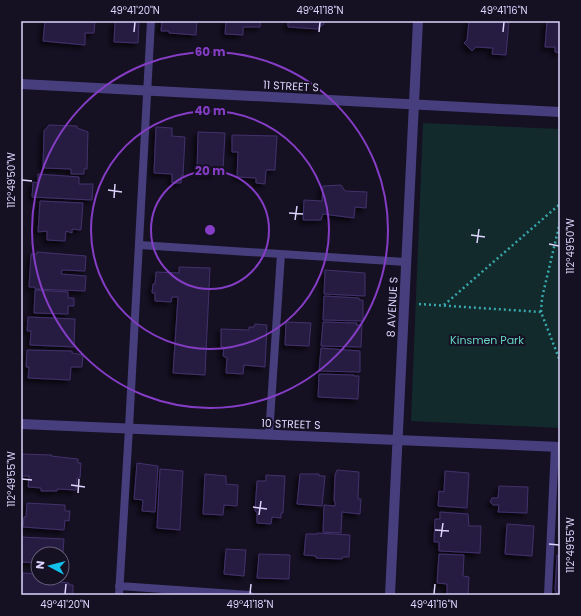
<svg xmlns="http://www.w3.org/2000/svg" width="581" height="616" viewBox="0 0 581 616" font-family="Poppins,sans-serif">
  <defs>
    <filter id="shadow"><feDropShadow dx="-3.5" dy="3.5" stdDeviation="2" flood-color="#0009"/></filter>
  </defs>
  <rect width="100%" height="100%" fill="#151022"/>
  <path fill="#132a2c" d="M423,123L560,129V428L411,421Z"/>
  <path fill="#281d42" stroke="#42316c" filter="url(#shadow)" d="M45,21H95L94,33H85V45L43,41Z
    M115,21H139L138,43L114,42Z
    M162,21H197L196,35L169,33V31H161Z
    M226,21H261L260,27H243V35L225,34Z
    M288,21H324V24L317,29L288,27Z
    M469,21H509L506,55L492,54L493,48L476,47L472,51L464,43L467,40Z
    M547,21H560V53L555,52V47H545Z
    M49,125L77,126V128L88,132L87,169H84V174H71V169L43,168L44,131Z
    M156,127L172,128V136L185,137L183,176L182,175L181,183H172V174L154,173Z
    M198,132L225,133L223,170H215V174L197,173Z
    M232,135L277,136L275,170H266L265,184L256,183V178L237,177L238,152H232Z
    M38,174L79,177V184H93L92,200L32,197L33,182L38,183Z
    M341,185L345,191L367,192L366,208L355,207L354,218L323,214L321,220H303L304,200L322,201L323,186Z
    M40,201L83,203L81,230L72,229V233L66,231L65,241L47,240V231L38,232Z
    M37,252L86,256L85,271L62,270L61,274L86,276L85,291L35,289V287H29L31,254H37Z
    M179,267L210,268L205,375L173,373L178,297H172L171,302L155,301V293H152L153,284H155L156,272L179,273Z
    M325,270L365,273V296L324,294Z
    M35,290L68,292V298H74V306H68V314L34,313Z
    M324,296L359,298V300H363V321L323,320Z
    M28,317L75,319L74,347L30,345L31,331H27Z
    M286,322L311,323L309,346L285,345Z
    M323,322L357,323L356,325H362L361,347L321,346Z
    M255,324L267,325L265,367L244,365L243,374L226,373L227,358L223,356L224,347H221V329L249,330V327H254Z
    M321,348L360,351V372L319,371Z
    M27,350L72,351V353L83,355L82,367H71L70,380L28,378L29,367H26Z
    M319,374L354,375V376H359L358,399L318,397Z
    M22,454L52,455L51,456L78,459V463H81L80,478H77L76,490L57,489V491H41V488L28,487L29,476H21Z
    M137,463L158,466L155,512L142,511L143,500L134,499Z
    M160,469L183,471L180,530L157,528Z
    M337,470L359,472L358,499H361L360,514L342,512L341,533L323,532L324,505L335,506V501H334L335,475Z
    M445,471L469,473L467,508L438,506L439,491L444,492Z
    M205,474L226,476V484L238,485L237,506L224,505L223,515L203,514Z
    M300,474H319V476H325L322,506L297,504Z
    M266,475L285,476L283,513H281V518L272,517L271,524L257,523V512L255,511L257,481H266Z
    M499,486L528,487L527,513L498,512L499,505H493L490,502L492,498H498Z
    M27,503L65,505V511H70L69,521L65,520L64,530L23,527L24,517H26Z
    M440,512L468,514L469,526H481L480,553L439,551V542H434L435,519H440Z
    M507,524L534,526L532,556L505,554Z
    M317,533L350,535L349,557H343L342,559L316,558V556L304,555L306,534H317Z
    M21,537L64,539L62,565V554H38V563L21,562Z
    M226,549L246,550L244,576L224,574Z
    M259,554L290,555L289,579L257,578Z
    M439,554L464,555L463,576L469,577L468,595H447V584L437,583Z
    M557,555L560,556V595H557L555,590Z
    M23,573L38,574V578H60V582L69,583V585H73V595H21Z"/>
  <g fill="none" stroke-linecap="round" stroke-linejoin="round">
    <path stroke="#38a8ac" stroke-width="2.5" stroke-dasharray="2 3" stroke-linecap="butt" d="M560,222L542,298L541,312L560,361
      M419,304L541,312
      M444,305L560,204"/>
    <path stroke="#473e7e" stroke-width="8" d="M139,245L406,262
      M269,435L281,254
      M119,586L249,595
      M119,595L129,428L151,21
      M548,595L555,447"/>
    <path stroke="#473e7e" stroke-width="10" d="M21,84L560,112
      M21,424L560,447
      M390,595L418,21"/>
  </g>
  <path fill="none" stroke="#dcd4fc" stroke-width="1.5" d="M134,32L135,22M319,32L320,22M503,32L504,22M22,180L32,181M108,190L122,192M114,198L115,184M289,213L303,214M295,220L297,206M471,235L485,237M477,243L479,229M549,244L559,246M22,479L32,480M71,485L85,487M78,493L79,479M253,507L267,509M259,515L261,501M435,530L449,531M441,537L443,523M549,544L559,545M65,594L66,584M250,594L251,584M434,594L435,584"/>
  <g fill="none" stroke="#853dc5" stroke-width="2">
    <circle cx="210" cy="230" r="59"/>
    <circle cx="210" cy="230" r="119"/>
    <circle cx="210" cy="230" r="178"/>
  </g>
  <g text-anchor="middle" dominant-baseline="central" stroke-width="4" stroke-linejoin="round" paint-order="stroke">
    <g font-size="11" fill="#dcd4fc" stroke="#151022">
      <text transform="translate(291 86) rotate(3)">11 STREET S</text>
      <text transform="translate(392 307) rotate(-87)">8 AVENUE S</text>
      <text transform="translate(291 424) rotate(2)">10 STREET S</text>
    </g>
    <g font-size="11" fill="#66d6c5" stroke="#151022">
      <text x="487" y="340">Kinsmen Park</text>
    </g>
  </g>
  <circle cx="210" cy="230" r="6" fill="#853dc5" stroke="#151022" stroke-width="2"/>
  <g font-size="12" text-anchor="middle" font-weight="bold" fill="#853dc5" stroke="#151022" stroke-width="4" stroke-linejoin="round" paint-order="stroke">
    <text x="210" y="56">60 m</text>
    <text x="210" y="115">40 m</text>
    <text x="210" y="175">20 m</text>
  </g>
  <rect width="581" height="616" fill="none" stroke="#151022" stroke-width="44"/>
  <g transform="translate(50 566) rotate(277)"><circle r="19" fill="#151022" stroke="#655e79"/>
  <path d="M0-3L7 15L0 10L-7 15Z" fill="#12c0ea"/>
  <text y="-6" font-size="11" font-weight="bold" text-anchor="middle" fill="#dcd4fc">N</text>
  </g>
  <rect x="22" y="22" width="537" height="572" fill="none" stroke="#dcd4fc" stroke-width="1.5"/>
  <g font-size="10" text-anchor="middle" fill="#dcd4fc">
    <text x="135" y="14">49°41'20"N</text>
    <text x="320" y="14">49°41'18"N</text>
    <text x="504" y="14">49°41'16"N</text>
    <text transform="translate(11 180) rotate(-90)" y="4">112°49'50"W</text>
    <text transform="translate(570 246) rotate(-90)" y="4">112°49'50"W</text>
    <text transform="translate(11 479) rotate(-90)" y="4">112°49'55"W</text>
    <text transform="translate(570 545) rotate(-90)" y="4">112°49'55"W</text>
    <text x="65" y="608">49°41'20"N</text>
    <text x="250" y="608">49°41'18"N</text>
    <text x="434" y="608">49°41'16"N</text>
  </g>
</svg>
